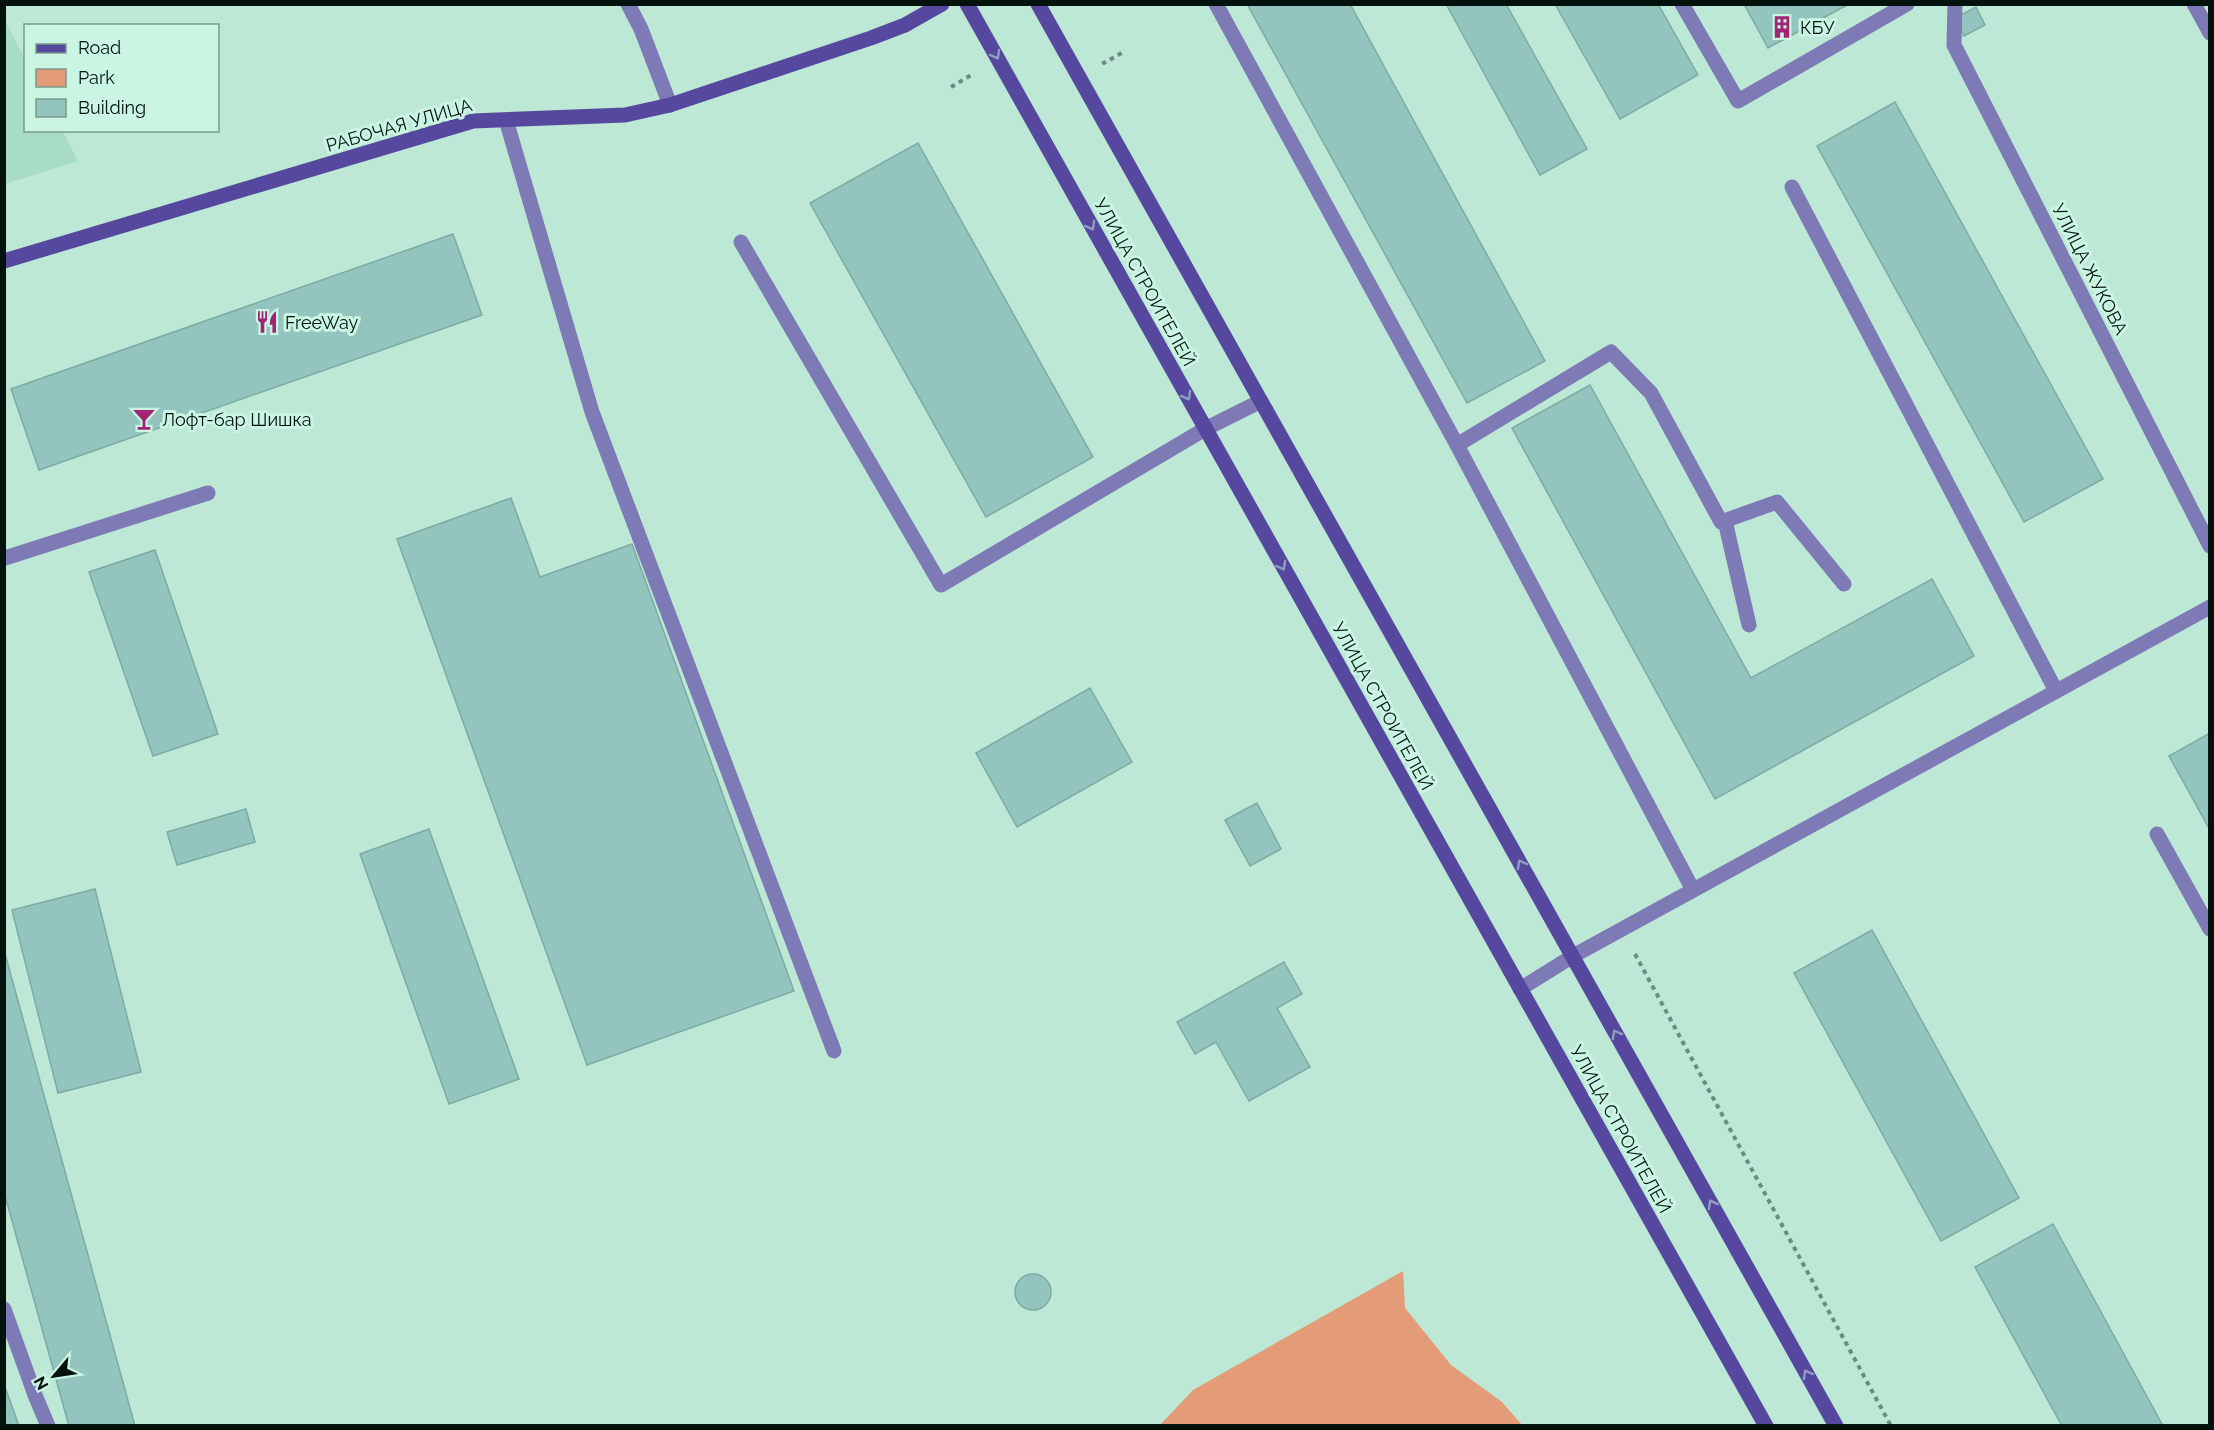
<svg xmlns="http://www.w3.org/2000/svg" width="2214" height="1430" viewBox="0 0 2214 1430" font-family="Raleway,sans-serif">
  <rect width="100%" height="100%" fill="#bce8d5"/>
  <path fill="#a9dcc6" d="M4,19L25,59L26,130L63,131L78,161L5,184Z"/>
  <path fill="#e49b78" d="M1403,1271L1405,1308L1451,1365L1502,1402L1522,1425H1160L1193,1390Z"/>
  <path fill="#93c4bd" stroke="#7baba5" stroke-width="1.5" d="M1247,4H1350L1545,361L1467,403Z
    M1446,4H1506L1587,149L1540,175Z
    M1555,4H1658L1698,75L1620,119Z
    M1744,4H1846L1847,5L1768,48Z
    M1976,7L1985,25L1964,36L1955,18Z
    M1895,102L2103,479L2024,522L1817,146Z
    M918,143L1093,457L986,517L810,203Z
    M453,234L482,315L39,470L11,389Z
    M1590,385L1751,678L1932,579L1974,656L1715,799L1512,428Z
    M511,498L540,577L632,544L794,991L587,1065L397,539Z
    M155,550L218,734L153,756L89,572Z
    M1090,688L1132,762L1017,827L976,753Z
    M2210,733V830L2169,756Z
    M1257,803L1281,849L1250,866L1225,820Z
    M246,809L255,842L177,865L167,832Z
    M429,829L519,1079L449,1104L360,854Z
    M95,889L141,1072L58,1093L12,910Z
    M1872,930L2019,1198L1941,1241L1794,973Z
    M4,950L135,1426H69L4,1192Z
    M1284,962L1302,994L1277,1008L1310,1067L1249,1101L1216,1042L1195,1054L1177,1022Z
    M2053,1224L2163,1426H2062L1975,1267Z
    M1015 1292a18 18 0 1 1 36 0a18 18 0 1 1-36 0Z
    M4,1384L19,1426H4Z"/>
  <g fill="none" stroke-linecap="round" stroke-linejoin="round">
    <path stroke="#6d8c7f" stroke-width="4" stroke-dasharray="4.5 4.5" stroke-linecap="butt" d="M1103,61L1104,63L1125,51
      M951,87L973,74
      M1635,954L1891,1426"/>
    <path stroke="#7e7ab5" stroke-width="15" d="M628,4L641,29L670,105
      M1216,4L1457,445L1693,890
      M1682,4L1738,101L1907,4
      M2194,4L2210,33
      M506,120L592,412L834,1051
      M1792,187L2056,691
      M741,242L941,585L1205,429L1261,401
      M1457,445L1611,352L1651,393L1721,522L1777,502L1844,584
      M1725,521L1749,625
      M4,556L5,558L208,493
      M2157,834L2210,929
      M4,1309L35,1395L48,1426"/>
    <path stroke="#7e7ab5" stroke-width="15" d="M1955,4L1954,45L2210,546
      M1520,989L1573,956L2210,607"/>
    <path stroke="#55489e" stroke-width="15" d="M967,4L1766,1426
      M1038,4L1836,1426
      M4,261L473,121L625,115L670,105L871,38L905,25L942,4"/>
  </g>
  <defs><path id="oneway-chevron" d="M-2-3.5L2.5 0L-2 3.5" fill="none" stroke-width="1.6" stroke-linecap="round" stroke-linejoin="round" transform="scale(1.5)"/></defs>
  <g stroke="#8f9ec0">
    <use href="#oneway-chevron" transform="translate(996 55) rotate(61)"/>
    <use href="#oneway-chevron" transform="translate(1091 226) rotate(61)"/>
    <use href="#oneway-chevron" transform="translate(1187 396) rotate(61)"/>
    <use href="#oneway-chevron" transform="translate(1282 566) rotate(61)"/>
    <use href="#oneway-chevron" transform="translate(1521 864) rotate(-119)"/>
    <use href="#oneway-chevron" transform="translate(1616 1034) rotate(-119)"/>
    <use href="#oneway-chevron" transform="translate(1712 1204) rotate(-119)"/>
    <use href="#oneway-chevron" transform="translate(1807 1374) rotate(-119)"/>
  </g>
  <defs>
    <g id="building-bare" transform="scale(1.8)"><path d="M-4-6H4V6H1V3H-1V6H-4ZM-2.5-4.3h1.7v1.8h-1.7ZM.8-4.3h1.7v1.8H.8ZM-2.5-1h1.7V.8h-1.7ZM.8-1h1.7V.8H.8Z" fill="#a32475" stroke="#c9f5e2" stroke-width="2.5" paint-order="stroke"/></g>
    <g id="restaurant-bare" transform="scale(1.8)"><path d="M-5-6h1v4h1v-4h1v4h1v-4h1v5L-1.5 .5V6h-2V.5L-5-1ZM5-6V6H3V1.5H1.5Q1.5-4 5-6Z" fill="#a32475" stroke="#c9f5e2" stroke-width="2.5" paint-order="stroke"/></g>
    <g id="bar-bare" transform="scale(1.8)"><path d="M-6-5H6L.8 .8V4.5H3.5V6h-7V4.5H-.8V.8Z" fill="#a32475" stroke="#c9f5e2" stroke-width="2.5" paint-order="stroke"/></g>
  </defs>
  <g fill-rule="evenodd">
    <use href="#building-bare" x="1782" y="27"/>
    <use href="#restaurant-bare" x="267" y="322"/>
    <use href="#bar-bare" x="144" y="419"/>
  </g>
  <g text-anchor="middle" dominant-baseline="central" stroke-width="6" stroke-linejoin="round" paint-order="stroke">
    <g font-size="18" fill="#03120c" stroke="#c9f5e2" text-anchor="start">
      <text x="1800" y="27">КБУ</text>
      <text x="285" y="322">FreeWay</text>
      <text x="162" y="419">Лофт-бар Шишка</text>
    </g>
    <g font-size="18" fill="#03120c" stroke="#c9f5e2">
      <text transform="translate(399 125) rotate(-16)">РАБОЧАЯ УЛИЦА</text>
      <text transform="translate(2090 269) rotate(63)">УЛИЦА ЖУКОВА</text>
      <text transform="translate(1145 282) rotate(61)">УЛИЦА СТРОИТЕЛЕЙ</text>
      <text transform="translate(1383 706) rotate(61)">УЛИЦА СТРОИТЕЛЕЙ</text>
      <text transform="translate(1621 1129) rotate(61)">УЛИЦА СТРОИТЕЛЕЙ</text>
    </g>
  </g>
  <rect width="2214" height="1430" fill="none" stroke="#03120c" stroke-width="12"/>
  <rect x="24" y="24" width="195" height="108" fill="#c9f5e2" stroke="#7a9a8c" stroke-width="1.5"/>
  <rect x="36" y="44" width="30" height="9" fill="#55489e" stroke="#7a9a8c" stroke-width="1.5"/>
  <text x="78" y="54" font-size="18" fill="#03120c">Road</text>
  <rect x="36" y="69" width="30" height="18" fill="#e49b78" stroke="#7a9a8c" stroke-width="1.5"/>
  <text x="78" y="84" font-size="18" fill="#03120c">Park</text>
  <rect x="36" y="99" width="30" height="18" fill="#93c4bd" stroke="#7a9a8c" stroke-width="1.5"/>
  <text x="78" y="114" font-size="18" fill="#03120c">Building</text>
  <g transform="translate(54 1376) rotate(241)" stroke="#c9f5e2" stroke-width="4.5" paint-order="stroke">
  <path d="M0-4.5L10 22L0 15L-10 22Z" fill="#03120c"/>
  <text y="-9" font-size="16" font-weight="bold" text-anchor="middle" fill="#03120c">N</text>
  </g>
</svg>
